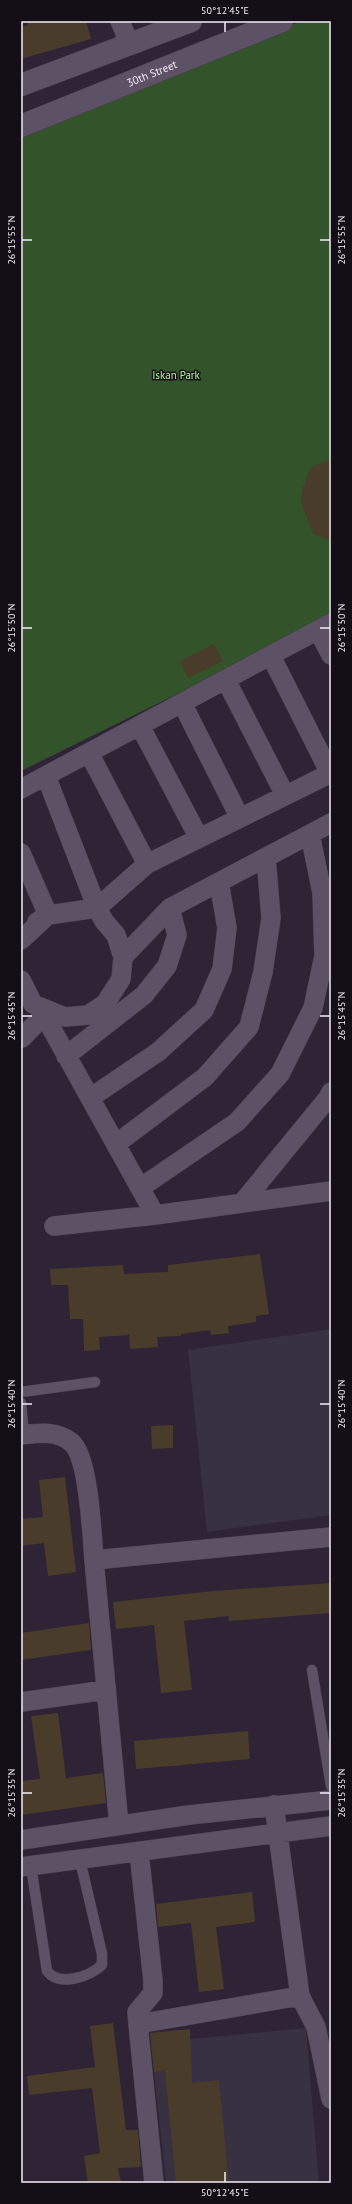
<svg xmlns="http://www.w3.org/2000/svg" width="352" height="2204" viewBox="0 0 352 2204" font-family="'PT Sans',sans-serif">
  <rect width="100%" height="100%" fill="#2e2435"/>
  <path fill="#373141" d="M331,1329V1515L207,1532L188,1350Z
    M306,2028L319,2183H166L151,2043Z"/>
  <path fill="#33532a" d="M301,21H331V618L21,771V132Z"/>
  <path fill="#4a3c2a" d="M27,21H86L91,39L21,59V27L28,25Z
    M331,459V541L313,534L301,502L302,490L311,467Z
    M214,644L223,661L188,678L180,661Z
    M260,1254L269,1314L256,1316V1322L228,1326L229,1333L211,1335L210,1330L181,1334V1336L157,1337L158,1347L130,1349L129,1335L99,1337L100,1350L84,1351L83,1319H70L68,1285H51L50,1269L123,1265L124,1274L168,1272V1265Z
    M173,1425V1448L152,1449L151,1426Z
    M65,1477L76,1572L48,1576L44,1543L21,1546V1519L43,1517L39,1480Z
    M331,1583V1613L229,1621V1616L184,1621L192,1690L161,1693L154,1625L116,1629L113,1602L213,1591Z
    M89,1623L91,1650L21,1660V1633Z
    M58,1713L66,1778L103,1773L106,1803L21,1815V1781L40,1779L31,1716Z
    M248,1731L250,1759L136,1769L134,1741Z
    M252,1892L255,1922L216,1927L224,1989L199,1992L191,1923L158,1927L156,1904Z
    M113,2023L126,2130H138L141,2167L118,2168L121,2183H88L84,2156L100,2153L92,2088L29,2095L27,2076L95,2067L90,2026Z
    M190,2029L192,2083L219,2080L229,2183H176L165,2071L154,2072L150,2033Z"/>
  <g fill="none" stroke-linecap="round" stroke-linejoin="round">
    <g stroke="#4b4352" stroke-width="11">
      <path id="lane" d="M21,1392L95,1382
        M21,1403L24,1435
        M312,1670L331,1786
        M31,1866L47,1971C59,1987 89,1977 102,1965V1954L80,1860"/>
    </g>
    <g stroke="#4b4352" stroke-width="20">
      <path id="street" d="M120,21L129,43
        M318,630L331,655
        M271,656L330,773
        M226,680L285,795
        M182,703L240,818
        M140,726L199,838
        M89,753L147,864
        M46,776L97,908L147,864L331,773
        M21,789L331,623
        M21,853L48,915L37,922
        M21,940L48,915L97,908L104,921L116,935L123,957L121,979L105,1004L88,1015L65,1017L33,1004L21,980
        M123,957L170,908L331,823
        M44,1015L155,1215
        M22,1038L44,1015L57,1016
        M66,1056L144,995L167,966L177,935L170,908
        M90,1098L158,1052L204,1010L222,969L227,928L219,882
        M116,1144L205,1077L249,1027L263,972L271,918L266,857
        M140,1188L237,1122L280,1074L313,1008L324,956L322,893L310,834
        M242,1203L328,1098L331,1092
        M54,1226L155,1215L331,1191
        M21,1435C38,1433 56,1430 71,1442C89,1456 92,1535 94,1560L331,1537
        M94,1560L119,1825
        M21,1702L106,1690
        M274,1805L300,1996L316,2027L331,2099
        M21,1840L189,1815L331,1800
        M139,1852L153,1981V1993L137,2012L138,2024L154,2183
        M21,1867L331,1826
        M138,2024L300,1996"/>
    </g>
    <g stroke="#4b4352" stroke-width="23">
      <g id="secondary">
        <path d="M21,85L191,21"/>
        <path id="s1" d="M21,126L282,21"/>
      </g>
    </g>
    <use href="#lane" stroke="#5d5165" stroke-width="10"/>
    <use href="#street" stroke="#5d5165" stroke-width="19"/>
    <use href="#secondary" stroke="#5d5165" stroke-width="22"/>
  </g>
  <path fill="none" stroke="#f4edf9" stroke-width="1.5" d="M225,22V32M22,240H32M320,240H330M22,628H32M320,628H330M22,1016H32M320,1016H330M22,1404H32M320,1404H330M22,1793H32M320,1793H330M225,2172V2182"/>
  <g text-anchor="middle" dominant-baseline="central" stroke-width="3" stroke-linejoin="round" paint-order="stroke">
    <g font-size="11" fill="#f4edf9" stroke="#140f17">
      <text stroke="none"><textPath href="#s1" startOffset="141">30th Street</textPath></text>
    </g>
    <g font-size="11" fill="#aaf796" stroke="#140f17">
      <text x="176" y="375">Iskan Park</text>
    </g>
  </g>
  <rect width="352" height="2204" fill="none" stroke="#140f17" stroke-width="44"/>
  <rect x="22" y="22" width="308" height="2160" fill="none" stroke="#f4edf9" stroke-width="1.5"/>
  <g font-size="10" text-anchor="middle" fill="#f4edf9">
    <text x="225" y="14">50°12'45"E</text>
    <text transform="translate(11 240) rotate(-90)" y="4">26°15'55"N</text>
    <text transform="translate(341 240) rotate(-90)" y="4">26°15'55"N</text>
    <text transform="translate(11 628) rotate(-90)" y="4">26°15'50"N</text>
    <text transform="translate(341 628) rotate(-90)" y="4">26°15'50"N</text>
    <text transform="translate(11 1016) rotate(-90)" y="4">26°15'45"N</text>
    <text transform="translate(341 1016) rotate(-90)" y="4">26°15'45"N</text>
    <text transform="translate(11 1404) rotate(-90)" y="4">26°15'40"N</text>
    <text transform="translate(341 1404) rotate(-90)" y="4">26°15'40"N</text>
    <text transform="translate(11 1793) rotate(-90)" y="4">26°15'35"N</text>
    <text transform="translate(341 1793) rotate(-90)" y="4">26°15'35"N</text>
    <text x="225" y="2196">50°12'45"E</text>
  </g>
</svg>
